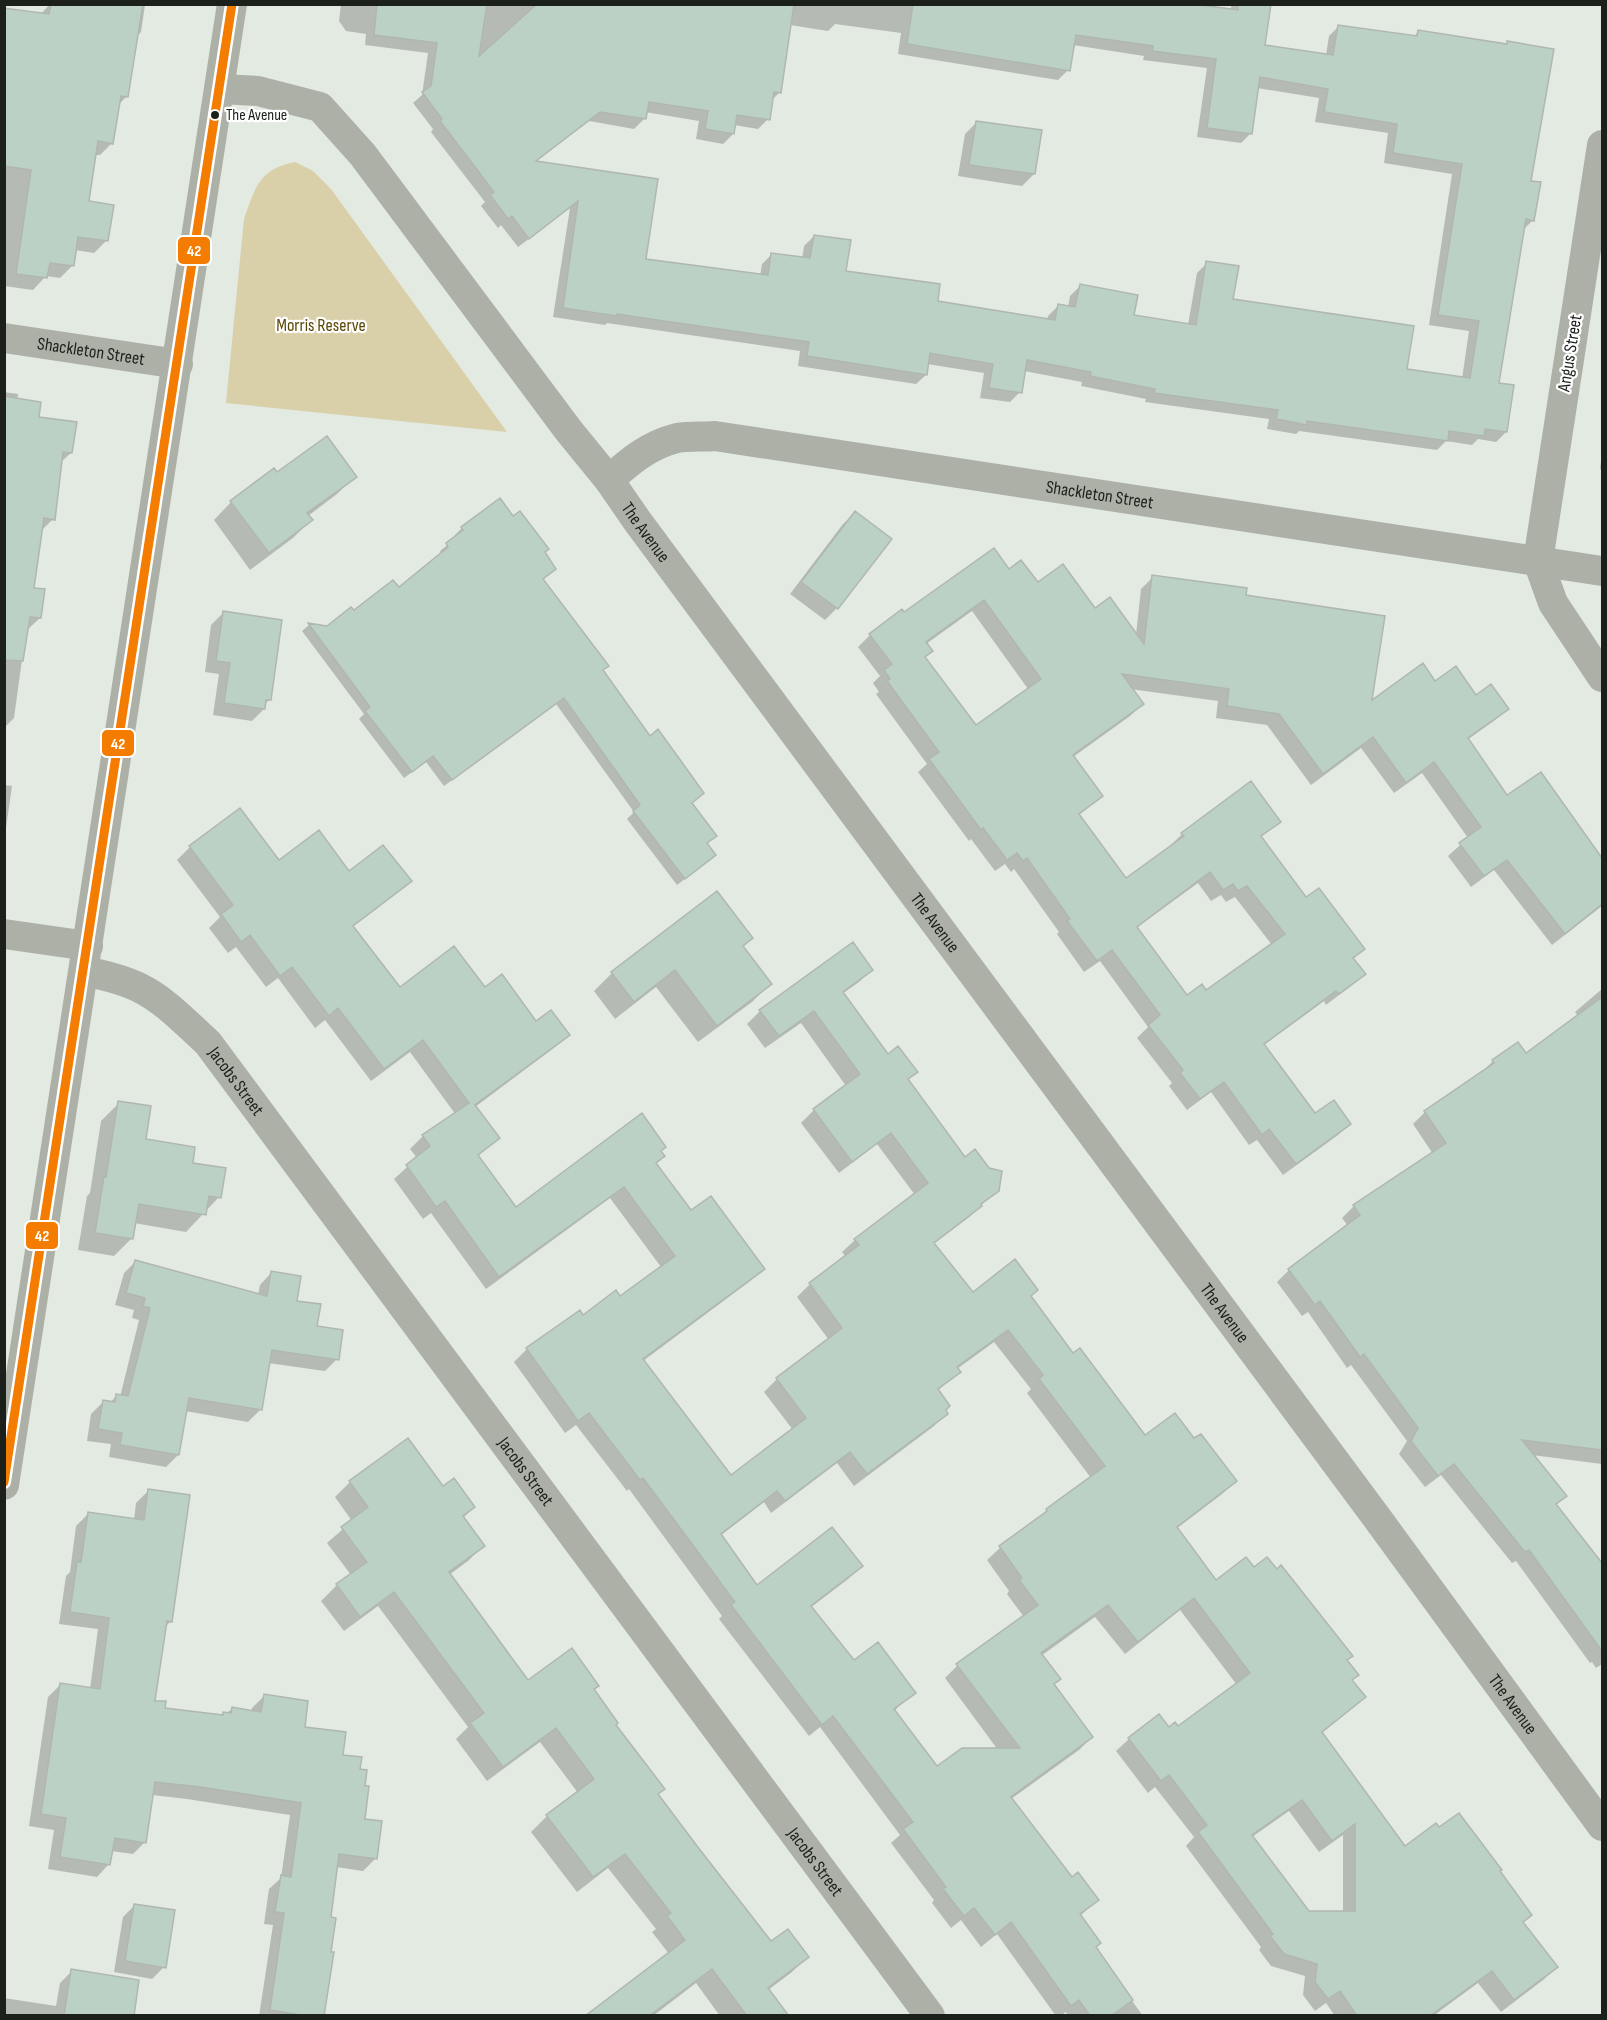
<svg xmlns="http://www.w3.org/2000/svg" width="1607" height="2020" viewBox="0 0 1607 2020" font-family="'Sofia Sans Condensed',sans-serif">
  <rect width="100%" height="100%" fill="#e3eae2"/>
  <path fill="#d9cfa9" d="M295,162L313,171L331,189L507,432L226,403L244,219C255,188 259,169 295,162Z"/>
  <path fill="#0003" fill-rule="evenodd" d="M50,4L145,5L141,32L136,37L127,96L118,105L112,143L100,155H95L87,202L107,240L94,253L75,250L73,265L60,278L46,276L33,290L4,286L6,272H4V9L40,15Z
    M341,4H1183L1230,11L1232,4H1269L1263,46L1326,55L1329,36L1339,26L1413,37L1419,31L1505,45L1508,43L1530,182L1533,220L1522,231L1498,384L1506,432L1496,442L1478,439L1472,445L1446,441L1437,450L1299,431L1296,434L1267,429L1269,419L1145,402L1146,399L1081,386L1082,382L1024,371L1020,392L1010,402L980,398L984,373L927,364L926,375L916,384L798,366L800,351L607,323L605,325L553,317L570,208L518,247L501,225L498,228L481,206L485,202L431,132L433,129L413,103L422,95L428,53L365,45L366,34L346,31L339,21ZM835,24L901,33L898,54L1058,80L1068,70L1073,45L1144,56L1143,60L1207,68L1197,137L1241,143L1251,133L1257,88L1319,98L1315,122L1388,133L1384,163L1452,174L1429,325L1469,331L1462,379L1406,370L1232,300L1207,263L1197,273L1188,325L1132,316L1080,286L1070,296L1068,307L1058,306L1048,316L1047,321L936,303L845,272L814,236L804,246L802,259L772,254L762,264L760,276L644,260L656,180L535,162L589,121L634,129L644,119L645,112L699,121L696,139L723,144L733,134L734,125L758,129L768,119L771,101L780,92L790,25L828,31Z
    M977,122L1034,174L1022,186L958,176L965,134Z
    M4,392L18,394L17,400L71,453L60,463L53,519L40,532L32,589L40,618L26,631L14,718L4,728Z
    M1602,453V470L1600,469Z
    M277,474L355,476L337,494L308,516L311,520L293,538L250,570L214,520L231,502Z
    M855,513L890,539L837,608L825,620L790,594L843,524Z
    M462,528L544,552L554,569L542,580L602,671L649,738L702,793L691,804L715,836L706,844L707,862L677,885L627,819L634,812L556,704L444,786L426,762L404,778L359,719L364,714L302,631L309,625L327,628L398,589L442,554L440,551L457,537L455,535Z
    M1008,571L1095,610L1136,635L1141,589L1153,577L1245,596L1370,703L1435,683L1507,709L1495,720L1467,740L1507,797L1601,858L1602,857V906L1552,945L1494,870L1471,887L1448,856L1468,838L1422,773L1394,793L1361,748L1311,785L1267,725L1216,718L1218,701L1130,689L1142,704L1130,716L1073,757L1101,796L1078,816L1125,880L1171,847L1170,846L1182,834L1279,821L1260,838L1306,899L1363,949L1353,959L1364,974L1352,985L1326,1005L1324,1001L1264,1045L1315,1116L1349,1124L1338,1135L1283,1175L1257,1140L1249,1145L1211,1092L1187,1110L1169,1086L1172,1083L1137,1038L1148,1027L1100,961L1084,972L1057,934L1059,932L1014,869L1011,872L1005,864L995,871L971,839L969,841L918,772L927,764L876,694L879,692L873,683L880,676L858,647L870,635L904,614ZM972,611L1028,689L975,727L924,658L931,651L926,644ZM1198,883L1211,901L1221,895L1226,902L1235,897L1272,945L1206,992L1187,997L1136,928Z
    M223,613L269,700L264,705V709L252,721L213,715L219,674L205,672L211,625Z
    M4,785L12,786L4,842Z
    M190,847L349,873L410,881L397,893L352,927L399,989H485L536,1023L568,1034L555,1047L475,1107L498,1138L477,1157L515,1209L660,1151L663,1156L655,1164L690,1212L763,1269L750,1281L643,1361L731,1478L793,1430L764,1392L777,1379L829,1340L797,1297L810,1284L846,1257L842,1252L855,1240L915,1195L877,1144L839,1173L801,1123L814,1110L846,1086L801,1023L765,1048L747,1024L760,1011L871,970L859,982L842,994L887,1056L916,1072L907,1081L965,1159L997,1190L968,1218L933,1244L972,1294L1030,1296L1073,1355L1145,1437L1194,1440L1235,1481L1222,1494L1176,1529L1216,1582L1346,1661L1351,1681L1364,1697L1322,1733L1404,1849L1498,1871L1522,1923L1556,1967L1543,1980L1501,2012L1478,1983L1433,2016H1335L1326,2003L1315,2011L1303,1995L1305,1976L1271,1966L1259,1950L1261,1947L1186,1846L1194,1837L1155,1787L1148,1793L1116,1751L1129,1739L1178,1728L1237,1685L1180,1610L1125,1654L1095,1617L1041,1656L1053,1685L1092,1737L1079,1750L1011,1799L1072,1879L1097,1900L1080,1916L1094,1948L1143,2016H1068L1066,2012L1060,2016H1056L997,1934L981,1947L961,1920L951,1928L932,1903L934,1900L891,1843L900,1835L820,1727L809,1736L719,1619L722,1616L629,1489L627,1491L576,1425L565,1433L514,1362L527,1349L583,1317L619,1298L661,1267L610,1198L486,1289L431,1213L423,1219L394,1179L417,1158L410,1149L423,1136L456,1115L410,1052L371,1081L325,1020L315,1028L278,978L266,987L236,947L228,953L209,928L220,917L177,860ZM994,1342L1031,1389L1027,1393L1091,1478L1047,1510L1036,1521L1000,1548L987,1560L1009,1591L1007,1594L1024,1617L957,1666L945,1678L998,1750L937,1768L894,1711L914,1692L853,1662L810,1608L848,1579L861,1566L757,1587L720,1536L764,1502L771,1513L837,1463L854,1486L934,1426L946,1413L937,1391L959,1372L957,1369ZM1289,1811L1319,1852L1343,1835V1913H1308L1252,1837Z
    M751,938L742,947L770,984L752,1002L698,1042L656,987L615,1019L594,991L612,973Z
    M1602,989V1239L1584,1253L1602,1279V1464L1532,1455L1565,1496L1556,1505L1602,1565V1664L1596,1668L1592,1662L1590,1663L1516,1561L1512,1563L1441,1475L1425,1487L1399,1454L1407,1441L1351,1365L1347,1368L1308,1312L1302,1316L1277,1282L1289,1270L1348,1226L1342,1218L1354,1206L1433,1154L1413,1124L1425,1112L1480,1074L1493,1061L1517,1044L1525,1055L1578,1016L1575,1012Z
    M119,1103L144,1140L191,1164L219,1197L186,1232L134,1223L132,1238L114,1256L78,1250L87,1196L90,1193L101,1121Z
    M136,1261L258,1295L260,1285L271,1273L316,1327L337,1359L325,1371L268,1363L260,1410L248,1422L185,1411L178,1455L166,1467L109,1457L111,1444L87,1441L91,1414L103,1402L110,1403L116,1396L120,1397L139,1320L132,1318L134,1310L115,1305L124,1273Z
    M350,1482L443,1488L474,1507L463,1518L483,1546L468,1561L449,1575L528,1682L592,1690L657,1795L771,1943L807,1957L792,1972L768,1990L787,2016H720L696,1983L653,2016H601L669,1954L652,1932L656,1929L608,1868L577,1892L531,1832L547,1816L578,1793L540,1742L487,1781L456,1739L468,1727L378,1606L344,1631L321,1601L337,1585L351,1575L327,1543L352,1521L335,1497Z
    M148,1491L171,1621L164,1628L153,1702L163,1709L221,1717L232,1709L251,1712L252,1708L264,1696L303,1728L358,1770L363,1820L375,1859L363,1871L336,1867L329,1918L322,2016H259L273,1925L264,1924L269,1889L281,1878L290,1815L187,1799L152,1795L145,1842L133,1854L111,1851L109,1864L97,1877L48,1869L54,1830L29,1826L48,1697L60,1685L90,1689L98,1629L59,1624L66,1576L70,1572L76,1526L88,1514L134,1520L136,1503Z
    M135,1905L164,1967L152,1979L114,1972L123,1917Z
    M72,1971L132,2016H4V1998L56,2006L60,1983Z"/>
  <path fill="#bbd1c6" stroke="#b0b6b1" stroke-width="1.5" fill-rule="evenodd" d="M51,4H143L128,97L121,96L113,144L98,141L89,201L114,205L108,241L78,237L74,266L50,263L47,278L16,274L31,170L4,166V8L49,14Z
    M377,4H487L479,56L537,4H794L781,93L774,92L770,120L737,115L734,134L705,129L708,111L649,102L646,119L600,112L536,161L658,179L646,259L768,275L771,253L810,258L814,235L851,240L846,271L940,284L938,301L1055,320L1058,304L1075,307L1080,284L1138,295L1134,315L1196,325L1206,261L1239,266L1233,299L1414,326L1407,369L1470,378L1479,321L1438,315L1462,164L1393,153L1397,124L1324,112L1328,89L1260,77L1252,134L1207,128L1216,59L1152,51L1153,46L1076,35L1070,71L907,44L913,4H1194L1238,10V4H1271L1265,45L1333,55L1338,25L1417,36L1418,30L1507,44V41L1554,49L1531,181L1541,182L1534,221L1526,219L1499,383L1514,385L1507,432L1485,429L1484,436L1449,431L1448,441L1307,421V425L1276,419L1278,410L1154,393L1155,389L1090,376L1091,372L1027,360L1022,393L989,388L993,364L930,353L927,375L807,356L809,342L617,314V316L563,308L578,201L529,239L512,216L508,219L490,195L494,192L440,121L442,119L422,92L431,86L437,43L374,35Z
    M976,121L1042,130L1035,174L969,165Z
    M4,396L41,402L39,417L77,422L72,453L63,452L55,520L44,518L34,588L45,589L41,618L30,617L23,661L4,660Z
    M327,436L357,477L307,513L313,520L269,553L230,501L274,468L277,472Z
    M500,498L513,516L520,511L549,549L545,552L556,569L543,579L609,666L603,670L650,736L658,729L704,793L692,803L717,836L707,843L716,855L685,879L633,811L640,805L564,698L452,780L433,756L412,772L365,711L370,707L308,623L327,626L351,607L354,610L393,580L399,587L448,547L446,543L463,530L461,527Z
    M855,511L892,539L838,609L801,582Z
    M994,548L1009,569L1021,560L1038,582L1063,564L1095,608L1110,597L1144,644L1152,575L1247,588L1246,595L1385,616L1372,700L1423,663L1435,681L1456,666L1476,695L1491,684L1509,709L1468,738L1507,795L1541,772L1602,858V904L1565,934L1507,860L1484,876L1459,843L1481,827L1434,762L1406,783L1373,737L1323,774L1279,714L1227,706L1229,689L1122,674L1144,704L1073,755L1103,796L1079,814L1126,878L1184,836L1181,833L1251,781L1281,822L1261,836L1306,897L1319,888L1365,949L1353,958L1366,974L1339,994L1336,991L1264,1044L1315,1113L1334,1100L1351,1124L1296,1164L1269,1129L1262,1135L1224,1082L1200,1099L1180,1073L1183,1070L1148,1025L1160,1015L1112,950L1097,961L1067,921L1070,919L1027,858L1023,861L1017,853L1007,860L983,828L981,830L929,759L939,752L887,681L890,679L884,670L892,664L869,634L902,609L904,612ZM984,600L1041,679L976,725L925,657L933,651L926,642ZM1210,872L1223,890L1233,884L1238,891L1247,886L1285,934L1206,990L1202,984L1187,995L1137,927Z
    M223,611L282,620L271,700H266L265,709L224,703L230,663L216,661Z
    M240,808L279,860L319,830L349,871L383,845L412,881L353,926L400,987L454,946L485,987L502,974L536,1021L551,1010L570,1035L475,1105L500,1138L478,1155L516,1207L642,1113L666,1147L661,1151L665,1156L656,1163L691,1210L711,1196L765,1269L643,1359L731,1475L806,1418L776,1378L842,1328L809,1283L859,1245L854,1239L928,1183L891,1133L852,1162L813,1109L860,1074L814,1011L779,1036L759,1010L853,942L873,970L843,992L888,1054L898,1046L918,1072L908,1079L965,1157L975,1149L989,1168L1002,1171L999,1191L981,1204L982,1206L934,1243L973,1292L1015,1259L1038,1290L1031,1296L1073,1353L1080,1348L1145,1435L1175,1413L1194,1438L1201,1434L1237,1481L1177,1527L1216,1580L1246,1557L1254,1567L1267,1557L1277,1569L1281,1565L1353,1656L1347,1660L1359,1675L1352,1680L1366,1697L1322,1732L1405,1846L1436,1823L1439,1827L1459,1813L1502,1870L1500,1871L1532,1915L1523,1922L1558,1967L1514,2000L1492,1971L1430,2016H1357L1340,1991L1328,1999L1315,1982L1317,1964L1284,1954L1270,1936L1273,1934L1198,1832L1207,1825L1169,1775L1161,1781L1128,1738L1159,1714L1169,1727L1175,1722L1178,1726L1250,1673L1194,1598L1138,1642L1108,1605L1041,1653L1061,1679L1054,1684L1093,1737L1011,1797L1072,1877L1078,1872L1099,1900L1080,1914L1101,1943L1096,1947L1133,2000L1111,2016H1090L1079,2000L1071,2006L1011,1922L995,1935L974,1908L964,1916L943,1889L946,1887L903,1829L913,1822L833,1716L822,1725L731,1605L735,1602L643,1478L640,1480L589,1413L578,1421L526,1348L580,1310L583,1315L616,1290L620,1296L675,1256L624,1187L499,1277L445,1201L436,1207L406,1165L430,1146L422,1135L469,1103L423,1040L384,1069L338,1008L329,1016L292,967L280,976L250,935L241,942L221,914L233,905L189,846ZM1008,1330L1043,1375L1039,1379L1105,1466L1046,1509L1047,1511L999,1546L1022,1578L1019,1580L1038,1605L956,1664L1020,1748H962L937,1766L894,1709L916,1693L878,1642L854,1660L811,1606L863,1566L832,1527L757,1585L721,1534L777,1491L785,1501L850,1452L867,1474L948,1414L946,1410L950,1406L938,1389L961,1372L957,1367ZM1302,1800L1332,1841L1355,1824V1911H1309L1252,1835Z
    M717,891L753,938L743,946L772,984L717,1026L675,970L634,1002L611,972Z
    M1602,997V1450L1522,1440L1567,1496L1556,1504L1602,1563V1651L1529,1550L1525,1552L1454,1464L1438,1476L1411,1441L1418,1428L1364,1354L1360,1357L1320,1301L1315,1305L1288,1269L1360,1215L1353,1205L1446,1143L1424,1111L1494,1063L1492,1060L1518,1042L1526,1053Z
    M118,1101L151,1106L146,1139L195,1147L193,1163L226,1168L221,1198L209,1196L206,1215L139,1204L133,1239L95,1233L104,1176L106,1177Z
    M135,1260L267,1296L271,1271L301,1276L297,1301L321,1304L317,1326L343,1330L339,1360L272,1350L262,1410L189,1398L179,1455L120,1445L122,1433L98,1429L103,1400L115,1402L116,1394L128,1396L150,1308L143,1306L145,1298L126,1293Z
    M408,1438L443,1486L454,1478L475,1507L463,1516L485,1546L449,1572L528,1680L572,1648L599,1686L594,1689L618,1723L616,1725L665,1789L658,1794L697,1846L771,1941L788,1929L809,1957L768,1988L789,2016H747L712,1969L649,2016H585L685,1940L667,1916L671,1913L625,1854L593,1877L546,1815L594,1779L556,1728L503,1767L470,1723L484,1713L394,1592L360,1617L336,1584L367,1562L341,1527L368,1507L349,1481Z
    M148,1489L190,1495L172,1622L167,1621L155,1701H166L165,1708L223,1715V1712L231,1713L232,1707L261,1712L264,1694L308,1701L305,1727L346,1732L343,1755L362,1757L360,1769L367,1770L365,1786H369L365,1819L382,1821L377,1859L339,1854L331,1917L336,1918L331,1952H334L324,2016H307L270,2010L284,1913L275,1912L281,1875L291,1877L301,1803L200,1787L155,1782L146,1843L115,1838L110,1865L60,1857L66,1818L41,1814L60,1683L100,1689L109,1618L70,1612L77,1562H81L88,1512L144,1520Z
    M134,1904L175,1910L166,1968L125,1961Z
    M71,1969L139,1980L134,2016H64Z"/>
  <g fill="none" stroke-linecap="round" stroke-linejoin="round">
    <g stroke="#adb0a6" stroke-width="30">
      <path id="s1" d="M220,89L258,91L320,107L363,155L569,431L609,480L638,522L1380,1522L1602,1826"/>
      <path d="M1602,145L1538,561L1553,603L1602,677"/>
      <path id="s2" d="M4,338L178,364"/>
      <path id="s3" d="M609,480C630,461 649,445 677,438C689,436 703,437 715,436L1602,571"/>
      <path d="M4,934L88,946"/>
      <path id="s4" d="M84,971C102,975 122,979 138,987C165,1000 186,1023 208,1043L930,2016"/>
      <path d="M4,1485L232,4"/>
    </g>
    <g stroke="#fff" stroke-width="14">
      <path id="bus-1" d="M4,1482L232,4"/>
    </g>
    <use href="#bus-1" stroke="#f47d01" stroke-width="9"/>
  </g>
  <circle fill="#1c201b" stroke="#fff" stroke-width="2" cx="215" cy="115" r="5"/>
  <g text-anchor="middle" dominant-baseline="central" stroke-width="4.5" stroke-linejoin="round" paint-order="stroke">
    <g font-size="16" fill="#1c201b" stroke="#fff" text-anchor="start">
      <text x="226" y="115">The Avenue</text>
    </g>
    <g font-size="18" fill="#5c4806" stroke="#fff">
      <text x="321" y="325">Morris Reserve</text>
    </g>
    <g font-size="18" fill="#1c201b" stroke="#fff">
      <text stroke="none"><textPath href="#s2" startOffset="88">Shackleton Street</textPath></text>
      <text transform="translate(1570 353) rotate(-81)">Angus Street</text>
      <text stroke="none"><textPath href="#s3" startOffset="508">Shackleton Street</textPath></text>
      <text stroke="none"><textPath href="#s1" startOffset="638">The Avenue</textPath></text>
      <text stroke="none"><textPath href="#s1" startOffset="1124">The Avenue</textPath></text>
      <text stroke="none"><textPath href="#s4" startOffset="194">Jacobs Street</textPath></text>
      <text stroke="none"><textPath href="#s1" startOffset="1610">The Avenue</textPath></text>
      <text stroke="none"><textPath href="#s4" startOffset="680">Jacobs Street</textPath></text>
      <text stroke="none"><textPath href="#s1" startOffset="2096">The Avenue</textPath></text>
      <text stroke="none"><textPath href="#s4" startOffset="1166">Jacobs Street</textPath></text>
    </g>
  </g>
  <g stroke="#fff" stroke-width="2">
    <rect x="177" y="236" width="34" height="29" rx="6" fill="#f47d01"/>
    <rect x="101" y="729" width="34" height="28" rx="6" fill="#f47d01"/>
    <rect x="25" y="1221" width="34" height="29" rx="6" fill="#f47d01"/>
  </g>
  <g font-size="16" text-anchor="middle" font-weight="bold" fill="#fff">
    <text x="194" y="256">42</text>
    <text x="118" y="749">42</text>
    <text x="42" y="1241">42</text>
  </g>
  <rect width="1607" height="2020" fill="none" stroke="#1c201b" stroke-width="12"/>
</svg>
